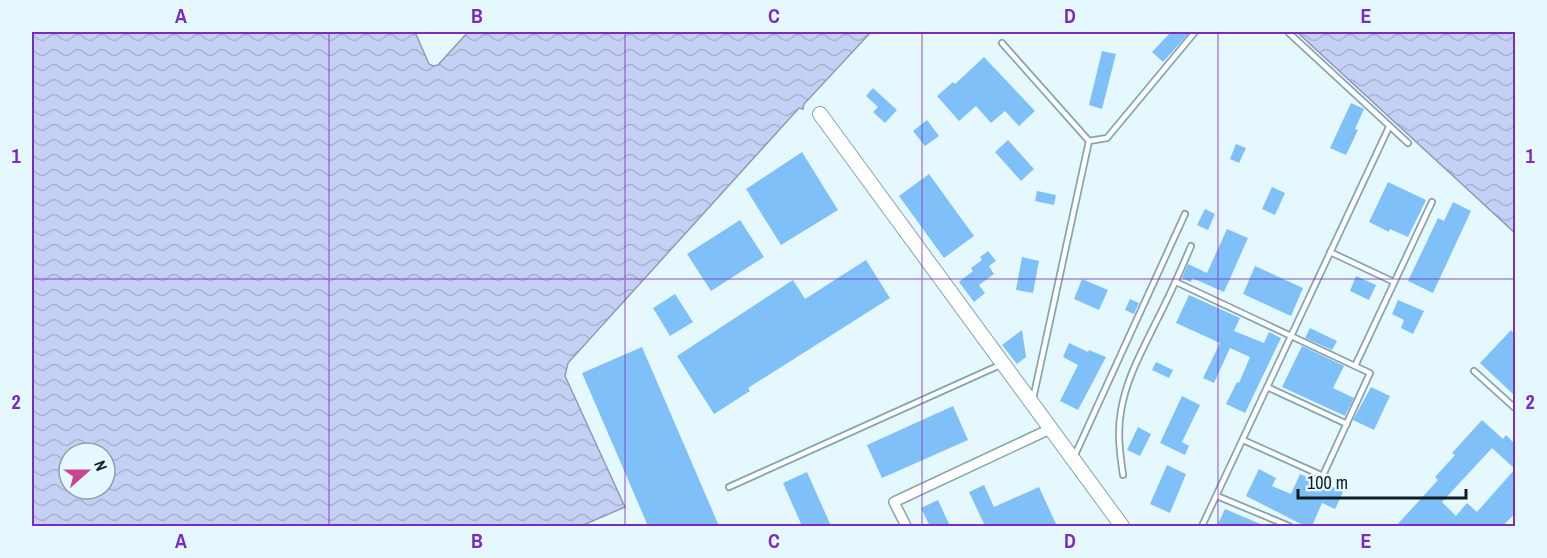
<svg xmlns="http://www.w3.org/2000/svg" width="1547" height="558" viewBox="0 0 1547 558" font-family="'Archivo Narrow',sans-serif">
  <defs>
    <pattern id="water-waves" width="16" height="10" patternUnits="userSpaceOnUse" patternTransform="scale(1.5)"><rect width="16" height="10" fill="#c5d0f4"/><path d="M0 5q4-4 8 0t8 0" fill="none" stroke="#a8b2d1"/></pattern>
  </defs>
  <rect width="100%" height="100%" fill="#e5f8fe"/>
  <path fill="url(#water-waves)" stroke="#8f9ab5" stroke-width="1.5" fill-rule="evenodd" d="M32,32H415L429,64L433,66L438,65L468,32H871L804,104L803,109L799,108L568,363L565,376L625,507L581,526H32ZM69,453H105V489H69Z
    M1297,32H1515V233Z"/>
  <path fill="#80c0f8" d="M1171,32H1190L1163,62L1152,52Z
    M1102,51L1116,54L1102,109L1089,105Z
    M984,57L1035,111L1019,126L1005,111L991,123L976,106L959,121L937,96L953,82L955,84Z
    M873,88L897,110L885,123L873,112L878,107L866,96Z
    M1351,103L1364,109L1355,129L1358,130L1346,155L1330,148Z
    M927,120L939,136L925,146L913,131Z
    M1008,140L1034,169L1021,181L995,152Z
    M1236,144L1246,148L1239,163L1230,159Z
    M802,152L838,210L781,245L746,189Z
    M929,174L974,236L944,258L899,196Z
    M1388,182L1426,200L1408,237L1390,229L1389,232L1369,222Z
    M1272,187L1285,193L1275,215L1262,209Z
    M1037,191L1056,195L1054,205L1035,201Z
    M1453,202L1471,211L1433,293L1408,281L1438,218L1444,221Z
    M1205,209L1215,214L1208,230L1197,225Z
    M740,220L764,257L711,291L687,254Z
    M1227,229L1248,238L1224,292L1192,278L1191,282L1182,278L1188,264L1207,273Z
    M988,251L996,261L989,266L994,274L979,285L985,293L974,302L959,282L973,271L971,268L982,260L980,257Z
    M1022,257L1039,261L1033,293L1016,290Z
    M866,260L890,298L748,388L750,391L714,414L677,356L793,280L805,299Z
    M1255,266L1303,288L1291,316L1243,294Z
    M1356,276L1376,285L1369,300L1350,291Z
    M1082,279L1108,290L1099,310L1074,299Z
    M675,294L693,322L670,336L653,308Z
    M1189,295L1240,318L1234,331L1264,343L1269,332L1281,338L1245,413L1226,404L1237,382L1239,383L1250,357L1230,348L1214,383L1203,378L1220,343L1176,323Z
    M1130,299L1139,303L1134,314L1125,310Z
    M1398,300L1424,311L1413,334L1401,328L1404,320L1392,314Z
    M1310,328L1337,341L1332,350L1305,338Z
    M1022,330L1026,357L1017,364L1002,345Z
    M1511,330L1515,335V396L1480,363Z
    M1069,343L1088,352L1089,350L1106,357L1078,410L1060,401L1078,365L1063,357Z
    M1302,346L1344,366L1333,388L1354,398L1345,416L1282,387Z
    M642,347L719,526H648L582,373Z
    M1156,362L1173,370L1169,378L1152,370Z
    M1371,387L1390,396L1374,430L1353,420Z
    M1182,396L1200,405L1182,442L1189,446L1185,455L1160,443Z
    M953,406L968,440L882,478L867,445Z
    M1482,420L1503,439L1506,435L1515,444V469L1492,448L1442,502L1456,516L1467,503L1477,512L1515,469V513L1503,526H1396L1438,480L1435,477L1455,455L1452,453Z
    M1138,427L1151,434L1140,456L1127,450Z
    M1167,465L1186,474L1170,513L1150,504Z
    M1259,469L1276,478L1272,486L1291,494L1300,474L1315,481L1314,487L1317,490L1321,489L1323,485L1327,487L1328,485L1343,492L1335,509L1322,503L1312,526H1305L1246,496Z
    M807,472L831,526H802L783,483Z
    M984,485L994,507L1039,487L1057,526H985L969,492Z
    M938,500L950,526H930L921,508Z
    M1225,509L1265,526H1225L1218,524Z"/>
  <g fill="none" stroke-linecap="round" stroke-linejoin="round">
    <g stroke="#87a4af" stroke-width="8">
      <path id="lane" d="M1289,33L1408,143
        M1002,43L1089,141
        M1330,252L1394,282
        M1176,282L1355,366
        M1474,371L1516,409
        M1267,387L1347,424
        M1033,399L1089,141L1107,138L1195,32
        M1243,440L1323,476
        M1074,457L1185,214
        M1123,475C1120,454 1117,432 1121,411C1126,379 1142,351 1156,322C1169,297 1180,272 1191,246
        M1318,486L1370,373L1355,366L1432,202
        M729,487L1000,365
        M1217,496L1289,526
        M1202,526L1389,127"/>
    </g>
    <g stroke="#87a4af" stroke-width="12">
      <path id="street" d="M906,526L894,502L1050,429"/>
    </g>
    <g stroke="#87a4af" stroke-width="16">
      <path id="secondary" d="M820,114L1122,526"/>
    </g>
    <use href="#lane" stroke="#fff" stroke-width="4.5"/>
    <use href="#street" stroke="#fff" stroke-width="9"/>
    <use href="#secondary" stroke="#fff" stroke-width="14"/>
  </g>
  <path fill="none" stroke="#7b2cbf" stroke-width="1.5" stroke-opacity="0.55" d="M329,32V526M625,32V526M922,32V526M1218,32V526M32,279H1516"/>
  <rect width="1547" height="558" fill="none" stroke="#e5f8fe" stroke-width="66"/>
  <g transform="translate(87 471) rotate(69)"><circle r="28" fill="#e5f8fe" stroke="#90a0a6" stroke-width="1.5"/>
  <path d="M0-4.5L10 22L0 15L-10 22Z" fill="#c7468f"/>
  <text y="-9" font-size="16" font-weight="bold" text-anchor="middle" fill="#111d21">N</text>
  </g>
  <path d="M1298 489v9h168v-9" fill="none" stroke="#111d21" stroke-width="3"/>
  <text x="1307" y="489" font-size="18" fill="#111d21" stroke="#e5f8fe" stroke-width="4.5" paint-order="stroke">100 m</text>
  <rect x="33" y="33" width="1481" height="492" fill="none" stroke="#7b2cbf" stroke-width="2"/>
  <g font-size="20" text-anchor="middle" font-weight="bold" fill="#7b2cbf">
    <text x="181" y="23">A</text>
    <text x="477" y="23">B</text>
    <text x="774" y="23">C</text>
    <text x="1070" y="23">D</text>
    <text x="1366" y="23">E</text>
    <text x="16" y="163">1</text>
    <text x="1530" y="163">1</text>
    <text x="16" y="409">2</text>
    <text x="1530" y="409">2</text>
    <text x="181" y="548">A</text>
    <text x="477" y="548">B</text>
    <text x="774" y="548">C</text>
    <text x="1070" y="548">D</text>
    <text x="1366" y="548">E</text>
  </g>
</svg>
